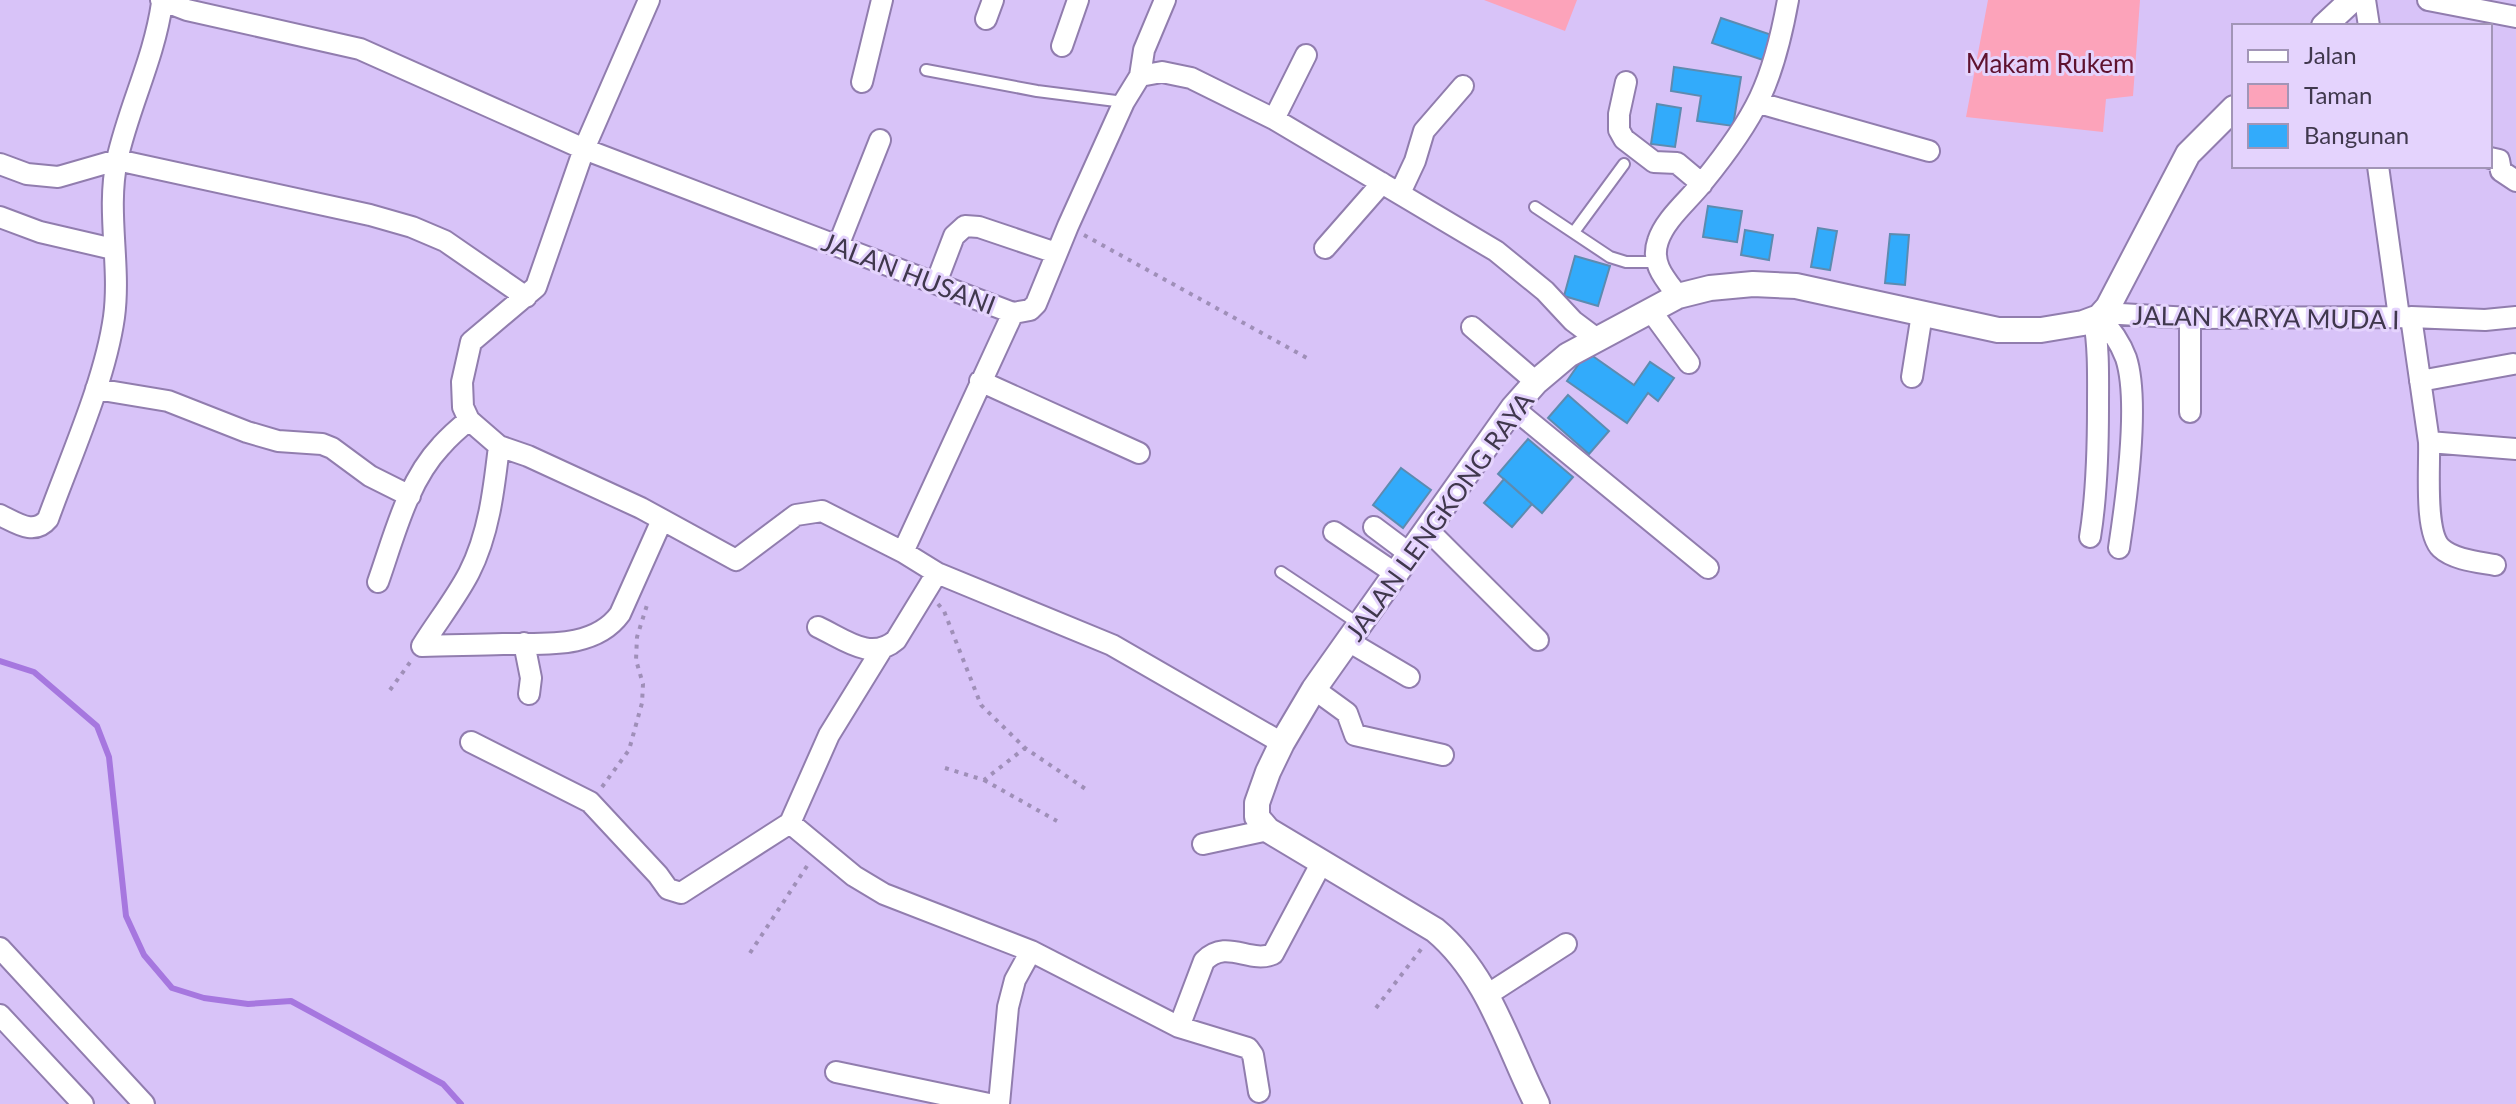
<svg xmlns="http://www.w3.org/2000/svg" width="2516" height="1104" viewBox="0 0 2516 1104" font-family="Lato,sans-serif">
  <rect width="100%" height="100%" fill="#d8c3f8"/>
  <path fill="#fca3ba" d="M1484,0H1577L1565,31Z
    M1988,0H2140L2133,96L2106,99L2103,132L1966,117Z"/>
  <g fill="none" stroke-linecap="round" stroke-linejoin="round">
    <path stroke="#a677df" stroke-width="6" d="M0,661L34,672L97,726L109,757L126,916L144,955L172,988L204,998L248,1004L291,1001L443,1084L461,1104"/>
  </g>
  <path fill="#32abfb" stroke="#5d8bb0" stroke-width="2" d="M1721,18L1772,35L1763,60L1712,43Z
    M1674,67L1741,77L1733,126L1697,121L1701,96L1671,91Z
    M1657,104L1681,108L1675,147L1651,144Z
    M1708,206L1742,211L1737,242L1703,237Z
    M1818,228L1837,231L1830,270L1811,267Z
    M1745,230L1773,235L1769,260L1741,255Z
    M1890,234L1909,235L1905,285L1885,283Z
    M1575,256L1610,266L1598,306L1564,296Z
    M1587,352L1634,385L1650,362L1674,378L1658,401L1648,393L1627,423L1567,381Z
    M1568,395L1609,431L1589,454L1548,418Z
    M1528,439L1573,477L1542,513L1498,474Z
    M1401,468L1431,490L1403,528L1373,505Z
    M1504,479L1532,504L1512,527L1484,503Z"/>
  <g fill="none" stroke-linecap="round" stroke-linejoin="round">
    <g stroke="#917dae" stroke-width="14">
      <path id="service" d="M926,70L1037,91L1124,102
        M1535,207L1610,257L1626,262H1656
        M1574,232L1624,164
        M1281,572L1359,624"/>
    </g>
    <g stroke="#917dae" stroke-width="24">
      <path id="minor" d="M161,0L187,10L360,49L584,149L1013,313L1030,310L1036,304L1068,226L1124,102L1140,76L1162,72L1191,78L1274,119L1496,251L1545,291L1573,321L1597,339
        M649,0L584,149L536,287L471,342L462,382L463,407L469,420L499,446L528,456L641,508L736,560L796,515L822,511L903,552L937,573L1112,645L1282,743
        M2365,0L2369,26
        M2428,0L2516,17
        M986,19L993,0
        M1062,46L1078,0
        M1140,76L1144,50L1165,0
        M862,82L882,0
        M1626,82L1619,114V130L1624,139L1654,162L1677,163L1702,184
        M1759,103L1929,151
        M1274,119L1306,55
        M2490,158L2499,160L2501,171L2516,181
        M0,164L27,174L58,177L117,160L370,215L412,227L445,241L526,297
        M2378,166L2399,317
        M1400,193L1415,161L1424,131L1463,86
        M0,217L40,232L113,249
        M838,246L880,140
        M1325,248L1382,183
        M936,283L954,236L965,226L979,227L1056,253
        M1678,296C1666,280 1650,264 1658,241C1665,219 1689,200 1703,182C1756,117 1773,83 1788,0
        M1651,311L1689,363
        M2103,313L2190,318L2411,317L2429,442L2516,449
        M2099,317C2111,329 2120,342 2126,358C2140,401 2126,502 2119,548
        M2411,317L2485,320L2516,317
        M1472,327L1536,382
        M1912,377L1922,314
        M980,381L1139,453
        M2420,381L2513,364
        M96,389L168,401L247,432L278,441L322,444L332,448L370,476L410,496
        M1513,408L1708,568
        M2190,412V318
        M2429,442C2430,466 2424,532 2441,548C2454,560 2479,562 2495,565
        M0,515C17,523 34,536 48,519C70,458 105,381 114,317C121,265 106,212 117,160C129,106 154,59 162,3
        M1374,527L1410,554
        M1428,530L1538,640
        M1334,532L1396,574
        M2090,537C2097,494 2098,450 2098,407C2098,378 2099,349 2094,320
        M903,552L1013,313
        M378,582C394,537 407,482 441,446C449,437 459,428 469,420
        M818,627C844,639 871,662 896,640L937,573
        M1348,641L1409,677
        M524,643L531,678L529,694
        M422,646C449,645 476,645 503,644C541,643 594,650 620,614L662,520
        M422,646C437,622 456,598 469,573C489,534 494,489 499,446
        M1314,689L1347,713L1355,735L1443,755
        M471,742L590,802L658,875L668,889L681,893L790,823L829,735L882,649
        M790,823L854,876L884,894L1031,951L1179,1027L1248,1048L1253,1055L1259,1092
        M1203,844L1268,830
        M0,948L144,1104
        M1487,995L1566,944
        M0,1015L83,1104
        M1179,1027L1204,961C1227,938 1249,964 1273,954L1322,862
        M836,1072L989,1104
        M999,1104L1008,1007L1015,980L1031,951"/>
    </g>
    <g stroke="#917dae" stroke-width="28">
      <path id="tertiary" d="M2324,26L2352,0
        M1537,1104C1507,1044 1488,974 1435,930L1268,830L1257,817V803L1268,772L1282,743L1314,689L1513,408L1536,382L1568,355L1678,296L1710,288L1753,284L1796,286L1998,330H2041L2083,323L2099,317L2108,307L2188,154L2234,108"/>
    </g>
    <path stroke="#9f8fb8" stroke-width="4" stroke-dasharray="4 6" stroke-linecap="butt" d="M1084,235L1307,358
      M938,604L944,611L981,705L1025,748L1087,790
      M390,690L411,661
      M945,768L984,780L1025,748
      M984,780L1057,821
      M602,787L629,750L642,703L643,684L636,660L637,637L647,605
      M750,953L809,863
      M1376,1008L1422,948"/>
    <use href="#service" stroke="#fff" stroke-width="10"/>
    <use href="#minor" stroke="#fff" stroke-width="20"/>
    <use href="#tertiary" stroke="#fff" stroke-width="24"/>
  </g>
  <g text-anchor="middle" dominant-baseline="central" stroke-width="6" stroke-linejoin="round" paint-order="stroke">
    <g font-size="26" fill="#5f122f" stroke="#e4d3fd">
      <text x="2050" y="63">Makam Rukem</text>
    </g>
    <g font-size="26" fill="#40384d" stroke="#e4d3fd">
      <text transform="translate(909 273) rotate(21)">JALAN HUSANI</text>
      <text transform="translate(2266 317) rotate(1)">JALAN KARYA MUDA I</text>
      <text transform="translate(1439 516) rotate(-54)">JALAN LENGKONG RAYA</text>
    </g>
  </g>
  <rect x="2232" y="24" width="260" height="144" fill="#e4d3fd" stroke="#a295b7" stroke-width="2"/>
  <rect x="2248" y="50" width="40" height="12" fill="#ffffff" stroke="#a295b7" stroke-width="2"/>
  <text x="2304" y="64" font-size="24" fill="#40384d">Jalan</text>
  <rect x="2248" y="84" width="40" height="24" fill="#fca3ba" stroke="#a295b7" stroke-width="2"/>
  <text x="2304" y="104" font-size="24" fill="#40384d">Taman</text>
  <rect x="2248" y="124" width="40" height="24" fill="#32abfb" stroke="#a295b7" stroke-width="2"/>
  <text x="2304" y="144" font-size="24" fill="#40384d">Bangunan</text>
</svg>
